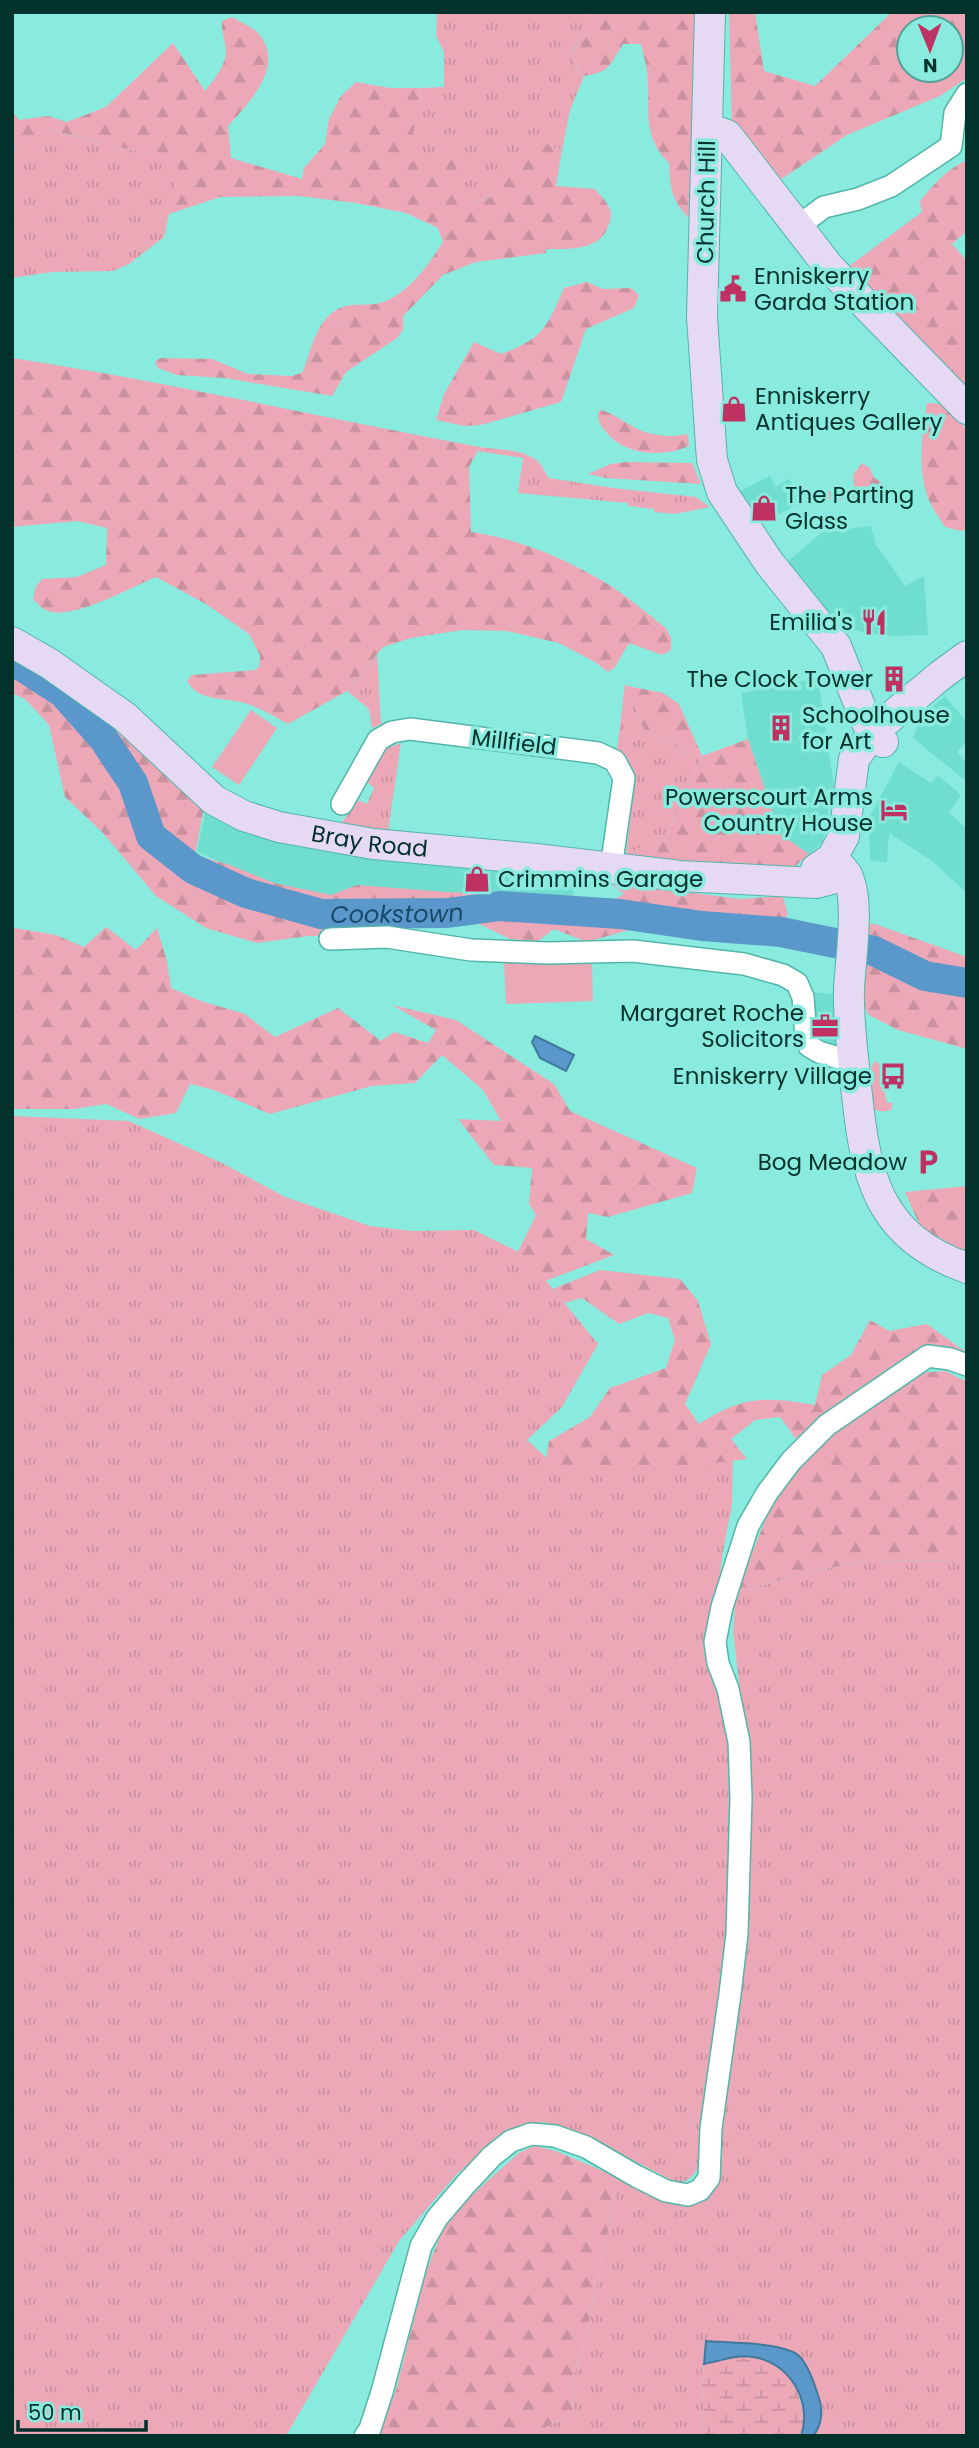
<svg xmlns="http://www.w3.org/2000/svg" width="979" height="2448" viewBox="0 0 979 2448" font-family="Poppins,sans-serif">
  <defs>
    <pattern id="grass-tufts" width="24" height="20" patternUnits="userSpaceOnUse" patternTransform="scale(1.75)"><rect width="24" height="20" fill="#eda8b8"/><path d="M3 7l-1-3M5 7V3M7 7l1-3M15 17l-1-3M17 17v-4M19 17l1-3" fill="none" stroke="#ca919e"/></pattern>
    <pattern id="forest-firs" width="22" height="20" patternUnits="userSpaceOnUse" patternTransform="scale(1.75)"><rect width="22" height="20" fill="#eda8b8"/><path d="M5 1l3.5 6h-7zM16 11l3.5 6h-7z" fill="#ca919e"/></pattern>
    <pattern id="wetland-marsh" width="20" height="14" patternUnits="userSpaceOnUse" patternTransform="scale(1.75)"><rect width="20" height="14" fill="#eda8b8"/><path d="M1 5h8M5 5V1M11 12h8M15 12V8" fill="none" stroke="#ca919e"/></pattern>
  </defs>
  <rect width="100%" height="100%" fill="#89ebdd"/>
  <path fill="#70decf" d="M770,476L776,487L789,479L804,502L760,523L740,491Z
    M871,526L876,545L905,586L924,576L928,635L884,636L849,629L826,610L787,562L822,532Z
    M818,678L837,806L828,807L829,821L822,843L809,854L780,834L748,739L741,693Z
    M945,696L967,722V742L957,752L967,763V782L913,738L917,727L935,704Z
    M899,762L931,783L938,775L961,795L949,813L967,829V893L932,861L889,833L887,862L870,861L869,818Z
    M206,808L576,875L573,902L314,899L244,874L197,851Z
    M812,992L842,995V1048L810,1044Z"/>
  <path fill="url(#grass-tufts)" d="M437,12H583L592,17L584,35L571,53L578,71L584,76L570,110L562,150L542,142H524L513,166L491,197L472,203L457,195V170L407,161L422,88L444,87V52L436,36Z
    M46,129L180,162L164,237L129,264L113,271L52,272L12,278V148Z
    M480,447C497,450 529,449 540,464C544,468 545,473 549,478L613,488L696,497L710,507L675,514L654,512V509L628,506V503L518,493L523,458L478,451Z
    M377,655L381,724L372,728L369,709L347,691Z
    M625,684L628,686L639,718L646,732L671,740L685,753L702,756L665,838L633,862L626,854L634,787L632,773L617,750Z
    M401,743L388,831L340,825L358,800L367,804L374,788L365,780L380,751Z
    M874,1061L888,1068L891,1088L884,1089L887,1103H893L891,1110C858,1119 868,1080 874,1061Z
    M12,1116L129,1121L222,1163L285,1197L370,1226L412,1231L474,1230L525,1255L598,1344L562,1407L527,1440L549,1460L733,1455L732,1505L722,1556L717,1613L736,1804L722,1997L711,2052L697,2170L688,2180L677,2183L609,2148L544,2122L526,2125L498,2138L456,2175L399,2241L286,2436H12Z
    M871,1560L967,1561V2436H813L817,2432L798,2355L706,2342L702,2372L704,2436H529L572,2414L573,2381L587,2331L619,2178L666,2199L720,2181L721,2129L748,1934L750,1870L752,1793L733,1631L736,1593L803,1573Z"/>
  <path fill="url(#forest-firs)" fill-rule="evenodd" d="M583,12H698L689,218C671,200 670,187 669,163C640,135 651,107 647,72C646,63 643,54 641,44H623C609,65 611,72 584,76L578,71L571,54L584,35L591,17Z
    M729,12H755L764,71L815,86L892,12H967V78L940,96L847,135L774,184L732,129ZM909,28H951V70H909Z
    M232,17C240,22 250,26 256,31C288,63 250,102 228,126L231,158L302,179L304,168L325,144L329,119L341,96L356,82L390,88H422L408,161L431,163L452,155L457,170V194L472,203L491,197L512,166L524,142H542L562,150L556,186L595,189C600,195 606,201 609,207C612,213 611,218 609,224C601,251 570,249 546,249V253L476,262L443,275L403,316V330L397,338L346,372L332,396L225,378L177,375L158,368L155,362L160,358L212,359L248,374L292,376L303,372C311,350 317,318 340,308C353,302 370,307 383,302C409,293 429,264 443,242L438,228L406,213L356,203L299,196L220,197L169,214L179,162L47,129L12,148V111L19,120L48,116L67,122L106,107L173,43L205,91C213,81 227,64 226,50C225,40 221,32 222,21Z
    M967,160V231L952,244L967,261V398L844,270L922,212L920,201C934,184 947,169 967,160Z
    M587,282L603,289L631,288L639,295L634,308L586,329L561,402L481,425L464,426L436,420L444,394L474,342L501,354C543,339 547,327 564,288Z
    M12,358C169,382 324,418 480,447L469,467L471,532C516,538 561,557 601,580C624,593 645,612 666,628L671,638V650L662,655L629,643L615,667L608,672L595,662L559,643L507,631L462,630L411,638L383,647L347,691L288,724C275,717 262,709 248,704C228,697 199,703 187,681L192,675L255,670L259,667L260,655L249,634L206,604L156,577C131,587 71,622 45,610C41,608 36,602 33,599L36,586L42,579L77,577L106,565L107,528L77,521L12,527Z
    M927,403L942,404L967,429V529L961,531L945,527C939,517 932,508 928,498C917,467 922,434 927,403Z
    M601,410C612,413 621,420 632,426C649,436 669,438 688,434L689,446C663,458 624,455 607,433C601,426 598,422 598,413Z
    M626,462L692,463L701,484L606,478L588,474L611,464Z
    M862,463L870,468L874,478L883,483L888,490L882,496L839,500L834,503L828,498V492L834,489L850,490L854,486L853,475Z
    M12,658C85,694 142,756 204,807L195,855L230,865L274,883L331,895L357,885L447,892L578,896L594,917L608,903L624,894L609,882L740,899L783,896L788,915L755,942L708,932L639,927L587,942L554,929L538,941L510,939L443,906L407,904L404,924L356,921L345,936H308L257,943L206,928L156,896L103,833L65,797L49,725L25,699L12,693Z
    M628,686L663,693L679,704L702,756L748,739L780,834L809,854L792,869L633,862L634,851C645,843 654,846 665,838L702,756L685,753L671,740L646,732L639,718Z
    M864,923L875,924L967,957V1049L898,1030L869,1015L860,1001Z
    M12,925L15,928L56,935L84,947L106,927L136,950L157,928L167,961L171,988L201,1001L245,1014L275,1037L338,1008L381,1041L394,1032L428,1043L436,1030L392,1005L456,1020L554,1084L570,1111L697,1168L692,1193L608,1217L588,1213L586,1239L614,1255L545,1281L517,1254L536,1215L529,1204L532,1168L494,1165L458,1119L501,1121L483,1090L442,1055L415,1083L372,1086L270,1114L214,1090L190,1084L176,1113L140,1119L106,1104L74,1109H12Z
    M967,1186V1253L921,1228L905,1192Z
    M600,1270L680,1279L698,1301L711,1344L685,1404L699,1424C743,1396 765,1396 815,1405L822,1375L851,1355L870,1320L889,1331L927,1324L967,1353V1360L922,1349L799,1443L780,1417L755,1420L731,1439L747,1459L649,1471L544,1469L549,1441L590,1417L610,1388L666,1368L675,1340L668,1318L648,1313L619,1324L582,1298L564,1303L553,1289Z
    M945,1371L967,1382V1561L871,1560L803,1573L736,1593L771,1506L815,1445L918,1373Z
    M534,2146L556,2151L619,2178L587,2331L573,2381L572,2414L529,2436H377L396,2390L426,2272L443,2229L468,2199L494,2175L519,2153Z"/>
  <path fill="url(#wetland-marsh)" d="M734,2356C769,2357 792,2366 801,2403C805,2415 805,2424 801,2436H704L702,2372L704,2364Z"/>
  <path fill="#eda8b8" d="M251,710L277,728L239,785L212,767Z
    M592,959L593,1001L506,1004L504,962Z"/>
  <path fill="#5a98cb" stroke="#40799b" stroke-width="2" d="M535,1036L574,1055L566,1071L540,1058L532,1042Z
    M706,2341C728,2343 781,2342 798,2355C808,2364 814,2383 818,2395C823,2408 823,2424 813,2436H801C813,2401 789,2362 753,2357C736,2354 721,2361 704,2364Z"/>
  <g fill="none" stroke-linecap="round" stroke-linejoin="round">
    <path stroke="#5a98cb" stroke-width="30" id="s1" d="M12,663L23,667L63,693L103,738L133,783L151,836L193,869L246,893L321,914L448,913L500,906L620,914L702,926L781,932L874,951L925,976L967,983"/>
    <g stroke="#52b5a9" stroke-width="24">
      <path id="street" d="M797,227L824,207L858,199L891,186L951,146L955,113L967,94
        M342,804L378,740L392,732L410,729L598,753L615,761L624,778L611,868
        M330,939L387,937L471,950L548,953L633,951L744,964L783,975L797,983L803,997L806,1038L809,1046L819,1052L852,1062
        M365,2436L370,2429L382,2392L421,2246L437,2218L466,2184L492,2156L511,2141L531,2134L555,2136L586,2147L636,2176L666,2191L688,2195L700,2190L709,2178L711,2128L730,1994L737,1934L741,1798L739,1742L728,1689L718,1663L715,1642L722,1607L748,1526L767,1493L791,1461L827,1425L928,1356L950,1359L967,1365"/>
    </g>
    <g stroke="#52b5a9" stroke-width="32">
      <g id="secondary">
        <path d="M710,12L702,317L712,460L722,492L770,564L836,646L866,721L883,742"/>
        <path d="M708,128L727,135L829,267L967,409"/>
        <path id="s2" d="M12,642L50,664L125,717L214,800L244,816L279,827L373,844L536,859L680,876L816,883L847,875"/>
        <path d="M832,858C836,863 843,868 846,874C861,897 850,962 849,990C848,1022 853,1054 856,1086C865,1172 875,1236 967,1268"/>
        <path d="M816,869L832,858L844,836L854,759L874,731L941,675L967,656"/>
      </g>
    </g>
    <use href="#street" stroke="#fff" stroke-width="21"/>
    <use href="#secondary" stroke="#e6d9f4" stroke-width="30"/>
  </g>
  <defs>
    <g id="civic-bare" transform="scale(2.1)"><path d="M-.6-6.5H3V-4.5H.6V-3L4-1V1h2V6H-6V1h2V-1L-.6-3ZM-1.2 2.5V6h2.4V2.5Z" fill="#be3162" stroke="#89ebdd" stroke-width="2.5" paint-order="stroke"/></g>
    <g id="shop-bare" transform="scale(2.1)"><path d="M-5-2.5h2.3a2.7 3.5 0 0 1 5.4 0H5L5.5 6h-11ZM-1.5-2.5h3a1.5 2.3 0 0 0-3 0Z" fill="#be3162" stroke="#89ebdd" stroke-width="2.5" paint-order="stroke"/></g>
    <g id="restaurant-bare" transform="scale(2.1)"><path d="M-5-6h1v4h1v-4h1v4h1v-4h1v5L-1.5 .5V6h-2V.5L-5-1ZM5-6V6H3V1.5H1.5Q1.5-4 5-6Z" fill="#be3162" stroke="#89ebdd" stroke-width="2.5" paint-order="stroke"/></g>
    <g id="building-bare" transform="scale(2.1)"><path d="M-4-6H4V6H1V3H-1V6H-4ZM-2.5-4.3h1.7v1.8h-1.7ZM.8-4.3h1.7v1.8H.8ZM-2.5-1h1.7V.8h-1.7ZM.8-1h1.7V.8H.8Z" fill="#be3162" stroke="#89ebdd" stroke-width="2.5" paint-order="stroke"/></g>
    <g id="hotel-bare" transform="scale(2.1)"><path d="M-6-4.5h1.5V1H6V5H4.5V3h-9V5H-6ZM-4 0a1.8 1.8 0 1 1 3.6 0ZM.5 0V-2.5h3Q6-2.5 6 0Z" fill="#be3162" stroke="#89ebdd" stroke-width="2.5" paint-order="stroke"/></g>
    <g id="office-bare" transform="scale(2.1)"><path d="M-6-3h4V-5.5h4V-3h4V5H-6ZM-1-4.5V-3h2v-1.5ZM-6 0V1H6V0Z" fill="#be3162" stroke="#89ebdd" stroke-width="2.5" paint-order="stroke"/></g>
    <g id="bus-bare" transform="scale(2.1)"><path d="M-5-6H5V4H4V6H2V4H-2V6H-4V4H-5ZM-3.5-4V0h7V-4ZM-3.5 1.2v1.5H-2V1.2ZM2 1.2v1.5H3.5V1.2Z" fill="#be3162" stroke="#89ebdd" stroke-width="2.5" paint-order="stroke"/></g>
    <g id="parking-bare" transform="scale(2.1)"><path d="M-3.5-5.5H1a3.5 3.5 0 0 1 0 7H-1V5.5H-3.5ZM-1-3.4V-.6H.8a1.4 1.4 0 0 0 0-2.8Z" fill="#be3162" stroke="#89ebdd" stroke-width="2.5" paint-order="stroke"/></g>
  </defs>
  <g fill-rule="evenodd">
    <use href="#civic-bare" x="733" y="289"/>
    <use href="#shop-bare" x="734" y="409"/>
    <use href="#shop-bare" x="764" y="508"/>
    <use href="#restaurant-bare" x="874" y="622"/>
    <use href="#building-bare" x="894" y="679"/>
    <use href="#building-bare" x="781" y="728"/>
    <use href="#hotel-bare" x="894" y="810"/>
    <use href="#shop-bare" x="477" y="879"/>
    <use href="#office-bare" x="825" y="1026"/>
    <use href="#bus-bare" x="893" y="1076"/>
    <use href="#parking-bare" x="928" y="1162"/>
  </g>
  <g text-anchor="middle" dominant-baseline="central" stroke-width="7" stroke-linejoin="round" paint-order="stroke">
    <g font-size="23" fill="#03312c" stroke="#89ebdd">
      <text transform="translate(706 202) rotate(-89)">Church Hill</text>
      <text transform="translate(514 742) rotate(7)">Millfield</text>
      <text stroke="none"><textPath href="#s2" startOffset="420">Bray Road</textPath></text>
    </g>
    <g font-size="23" fill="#03312c" stroke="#89ebdd" text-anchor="end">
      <text x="754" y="276" text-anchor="start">Enniskerry<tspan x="754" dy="26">Garda Station</tspan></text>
      <text x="755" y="396" text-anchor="start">Enniskerry<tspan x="755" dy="26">Antiques Gallery</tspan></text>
      <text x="785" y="495" text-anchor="start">The Parting<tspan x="785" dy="26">Glass</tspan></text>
      <text x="853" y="622">Emilia's</text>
      <text x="873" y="679">The Clock Tower</text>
      <text x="802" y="715" text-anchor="start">Schoolhouse<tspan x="802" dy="26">for Art</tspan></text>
      <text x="873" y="797">Powerscourt Arms<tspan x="873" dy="26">Country House</tspan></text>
      <text x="498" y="879" text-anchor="start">Crimmins Garage</text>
      <text x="804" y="1013">Margaret Roche<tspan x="804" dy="26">Solicitors</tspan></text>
      <text x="872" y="1076">Enniskerry Village</text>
      <text x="907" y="1162">Bog Meadow</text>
    </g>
    <g font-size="24" font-style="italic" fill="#1a496c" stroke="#89ebdd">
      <text stroke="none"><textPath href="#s1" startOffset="495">Cookstown</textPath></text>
    </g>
  </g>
  <rect width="979" height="2448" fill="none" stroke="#03312c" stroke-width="28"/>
  <g transform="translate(930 49) rotate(179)"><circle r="33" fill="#89ebdd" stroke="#53a196" stroke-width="2"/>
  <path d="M0-5L12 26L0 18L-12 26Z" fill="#be3162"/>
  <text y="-10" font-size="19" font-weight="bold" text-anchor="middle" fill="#03312c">N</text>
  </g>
  <path d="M18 2420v10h128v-10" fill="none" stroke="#03312c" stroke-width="3.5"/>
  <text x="28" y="2420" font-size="21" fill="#03312c" stroke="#89ebdd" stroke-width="5" paint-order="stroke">50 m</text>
</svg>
